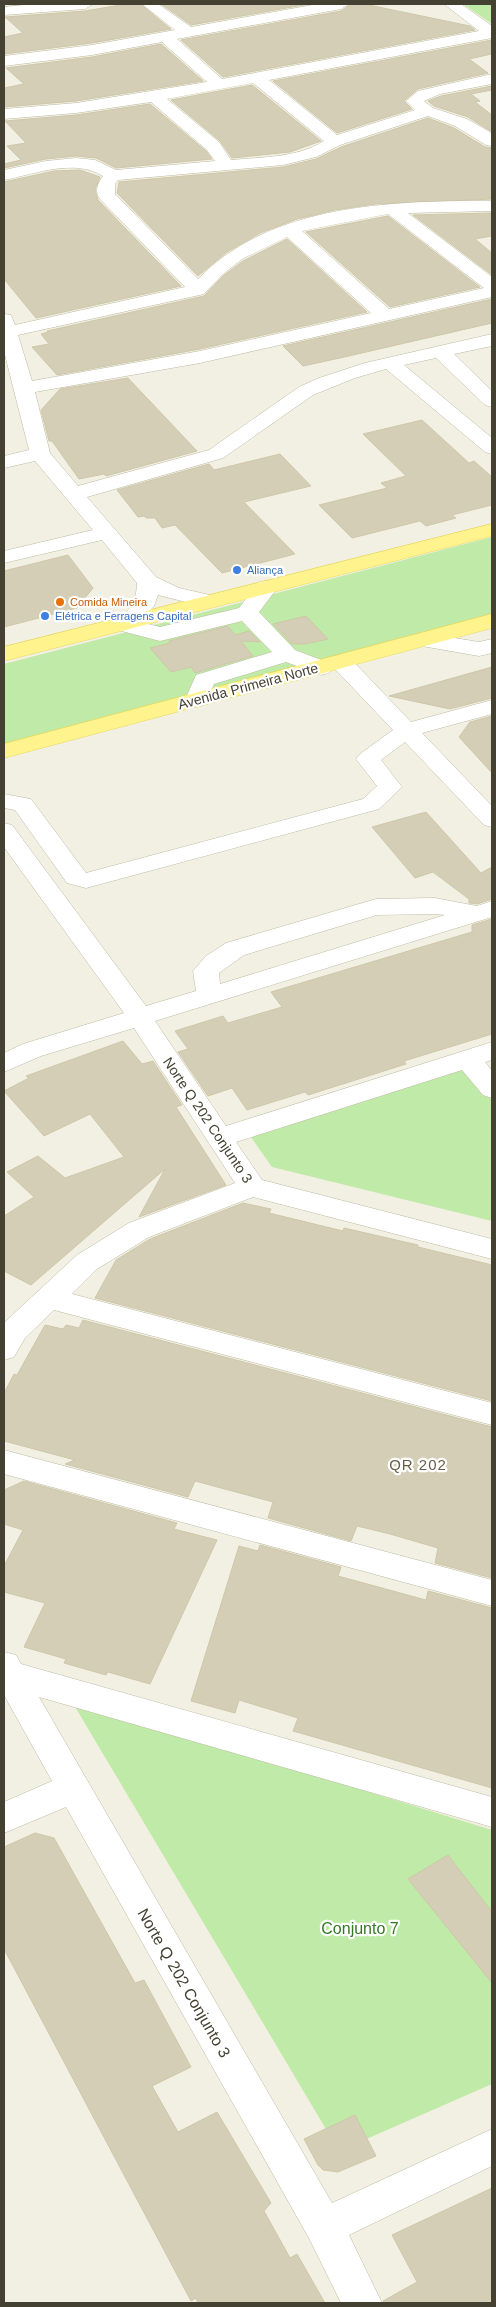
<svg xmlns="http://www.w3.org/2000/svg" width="496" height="2307" viewBox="0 0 496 2307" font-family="Helvetica,sans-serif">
  <rect width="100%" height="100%" fill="#f2f0e2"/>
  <path fill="#c0eaa7" d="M463,4H492V24Z
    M492,537V614L4,745V664Z
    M469,1065L492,1092V1221L272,1167L246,1130Z
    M71,1700L492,1830V2084L339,2151Z"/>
  <path fill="#d4ceb6" stroke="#cfc7a9" d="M126,4H140L171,29L92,43L4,54V37L23,33L5,17L85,11Z
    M161,4H309L191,25Z
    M351,4H364L470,26L475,30L223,77L181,40L341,11Z
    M492,40V54L469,59L488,73L418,89L404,101L412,109L337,133L273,81Z
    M161,44L203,81L76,101L4,107V88L24,84L6,68L92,57Z
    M252,85L321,141L290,152L232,158L220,141L171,100Z
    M492,86V90L471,94L480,101L475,102L492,115V132L468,117L434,106L428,101L441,96Z
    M150,104L206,151L212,159L116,168L96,158L76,156L46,159L4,168V164L21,160L7,146L26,143L5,121L76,115Z
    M428,118L454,128L485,147L492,148V199L375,204L335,210L297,219L260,233L227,252L198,276L117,193L119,182L283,167L316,159L341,147Z
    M80,170L100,177L95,190L98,200L181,286L36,318L4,279V182L54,171Z
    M492,213V236L475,239L492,253V275L413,215Z
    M388,216L480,287L390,307L306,232Z
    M287,239L367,312L200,349L57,375L32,347L49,344L41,334L48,332L47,331L204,296L223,276L243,261Z
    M492,299V323L340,358L303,366L283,346Z
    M128,378L197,451L106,476L104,474L79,479L52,441H49L41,410L60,389Z
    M422,420L469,463L474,461L492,477V505L452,515L456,518L426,526L420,521L352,538L319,505L387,488L381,483L406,476L363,434Z
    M280,454L311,486L244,502L295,554L222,573L175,525L162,528L155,518H146L144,516L138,517L117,490L209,464L214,470Z
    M68,555L93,588L77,608L4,627V571Z
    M306,616L328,639L305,644H292L273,624Z
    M228,626L235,635L249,631L260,642L241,641L253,656L195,673L191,667L171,672L150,648L170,643L169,641Z
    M492,667V698L450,709L389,696Z
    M492,716V773L459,737L470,722Z
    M426,812L481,873L492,867V899L477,904L469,903V899L433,872L415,878L372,827Z
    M492,919V1034L404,1061L406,1064L308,1095L305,1092L247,1110L232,1088L208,1096L178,1052L188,1049L175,1031L223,1016L228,1023L282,1007L271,992L472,932V925Z
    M123,1041L142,1064L153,1061L182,1105L176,1107L226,1185L139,1217L165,1169L31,1285L4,1271V1216L34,1197L7,1172L38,1156L65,1178L124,1157L90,1114L44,1136L4,1091L29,1078L26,1076Z
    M243,1203L271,1209L269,1213L343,1231L344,1228L418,1245V1247L492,1265V1401L95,1298L116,1260L150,1239Z
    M83,1320L492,1427V1578L435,1563L438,1548L390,1534L357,1526L351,1541L268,1518L273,1502L195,1481L188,1497L65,1464L75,1460L4,1441V1393L14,1374L17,1375L45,1325L63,1329L66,1325L79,1328Z
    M24,1481L177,1523L174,1529L217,1540L150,1684L108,1672L106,1675L64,1663L66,1659L24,1647L45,1603L4,1592V1566L23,1530L4,1524V1490Z
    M260,1545L341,1567L338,1576L426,1600L428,1591L492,1608V1788L293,1731L298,1718L239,1700L235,1713L191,1701L239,1546L258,1551Z
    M35,1833L54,1838L135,1983L144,1980L191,2067L152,2086L178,2132L217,2112L271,2203L264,2211L290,2258L297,2254L325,2303H198L196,2298L191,2301L4,1949V1847Z
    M448,1855L492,1912V1983L408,1879Z
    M355,2115L376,2156L338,2172L323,2170L318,2165L304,2139Z
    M492,2188V2303H384L383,2301L417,2282L392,2235Z"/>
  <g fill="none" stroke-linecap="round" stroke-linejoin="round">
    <g stroke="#bebaa4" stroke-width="1">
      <path id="minor" d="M35,4H93L85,9L4,15V7Z
        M142,4H158L191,27L318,4H349L341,9L177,39L222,79L479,31L444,4H461L492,26V38L269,80L337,135L415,110L406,101L418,91L492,74V84L440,94L424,101L433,108L467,119L490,132L492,134V146L486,145L455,126L428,116L340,145L316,157L283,165L118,180L115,184V194L198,279C271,203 394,201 492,201V211L408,213L492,277V297L200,363L35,392L50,453L78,486L209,450L299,387L319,378L365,363L492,334V346L454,354L492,391V407L485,405L436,358L404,365L492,438V454L485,452L386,369L355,378L313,395L223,458L87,497L156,577L179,588L214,596L217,601L214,606L206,607L158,595L154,606L140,622L160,627L239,608L259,582L267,581L275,582L278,587L259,612L295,650L329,663L332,668L329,673L321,675L286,662L214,684L204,705L196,707L188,705L185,700L196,675L272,652L242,621L160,641L114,629L111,624L114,619C130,615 137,598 137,583L102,540L4,563V551L93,530L35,461L4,468V456L29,450L4,351V314L11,315L15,325L185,287L100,199C94,191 98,183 103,176C75,158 34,174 4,180V170L46,161L76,158L95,160L116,170L215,161L207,150L151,102L76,113L4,119V109L76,103L207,82L162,42L92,55L4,66V56L92,45L175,30ZM253,83L324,141C297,158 262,157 231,160L219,142L167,99ZM388,214L484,288L389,309L302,231ZM287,237L371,313L200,351L32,381L18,335L204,294L222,275L242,259Z
        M424,633L479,642L492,639V653L479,656L416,645L413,640L416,635Z
        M341,655L349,657L411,722L492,700V714L422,733L492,806V827L484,825L405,742L381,760L402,787L379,809L86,888L67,883L15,810L4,808V794L31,799L86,873L363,799L377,786L356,759L360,754L393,730L333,667L330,662L333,657Z
        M4,823L12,825L146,1006L196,991L193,971L206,956L226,943L376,899L435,898L477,906L492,901V917L155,1021L226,1126L492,1042V1060L485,1062L492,1071V1098L483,1095L462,1070L236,1142L262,1180L492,1239V1259L253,1197L149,1237L97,1269L72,1294L492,1403V1425L54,1310L25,1338L14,1357L4,1360L5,1322L77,1255L129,1223L235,1183L134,1028L41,1056L4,1072V1053L23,1044L124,1013L4,847ZM435,914L445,915L220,984L219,973L244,955L377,915Z
        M4,1450L492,1580V1606L4,1474Z
        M4,1652L16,1655L21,1664L492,1797V1827L39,1697L332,2203L492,2129V2166L349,2235L382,2303H341L310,2240L66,1807L4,1833V1802L52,1781L4,1695Z"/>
    </g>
    <g stroke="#ead957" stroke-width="1">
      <path id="major" d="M492,524V536L4,661V647Z
        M492,614V628L4,758V744Z"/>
    </g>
    <use href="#minor" fill="#fff" fill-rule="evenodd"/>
    <use href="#major" fill="#fff38e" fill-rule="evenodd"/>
  </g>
  <g fill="#3f7fe0" stroke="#fff" stroke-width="2">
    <circle cx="237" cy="570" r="5"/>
    <circle cx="45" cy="616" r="5"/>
  </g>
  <circle fill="#e8710a" stroke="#fff" stroke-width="2" cx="60" cy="602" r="5"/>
  <g text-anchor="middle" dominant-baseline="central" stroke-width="4.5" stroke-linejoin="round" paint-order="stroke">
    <g font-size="11" fill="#366cbe" stroke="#fff" text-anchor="start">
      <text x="247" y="570">Aliança</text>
      <text x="55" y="616">Elétrica e Ferragens Capital</text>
    </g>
    <g font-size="11" fill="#c56008" stroke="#fff" text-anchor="start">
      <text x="70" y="602">Comida Mineira</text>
    </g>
    <g font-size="14" fill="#444032" stroke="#fff">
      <text transform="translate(248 686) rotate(-15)">Avenida Primeira Norte</text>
      <text transform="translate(208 1120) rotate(56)">Norte Q 202 Conjunto 3</text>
    </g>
    <g font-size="15" letter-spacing="1" fill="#676049" stroke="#fff">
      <text x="418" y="1464">QR 202</text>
    </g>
    <g font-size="16" fill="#347823" stroke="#fff">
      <text x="360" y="1928">Conjunto 7</text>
    </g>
    <g font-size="16" fill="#444032" stroke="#fff">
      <text transform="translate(184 1983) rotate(60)">Norte Q 202 Conjunto 3</text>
    </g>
  </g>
  <rect width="496" height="2307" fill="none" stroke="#444032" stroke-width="10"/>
</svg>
